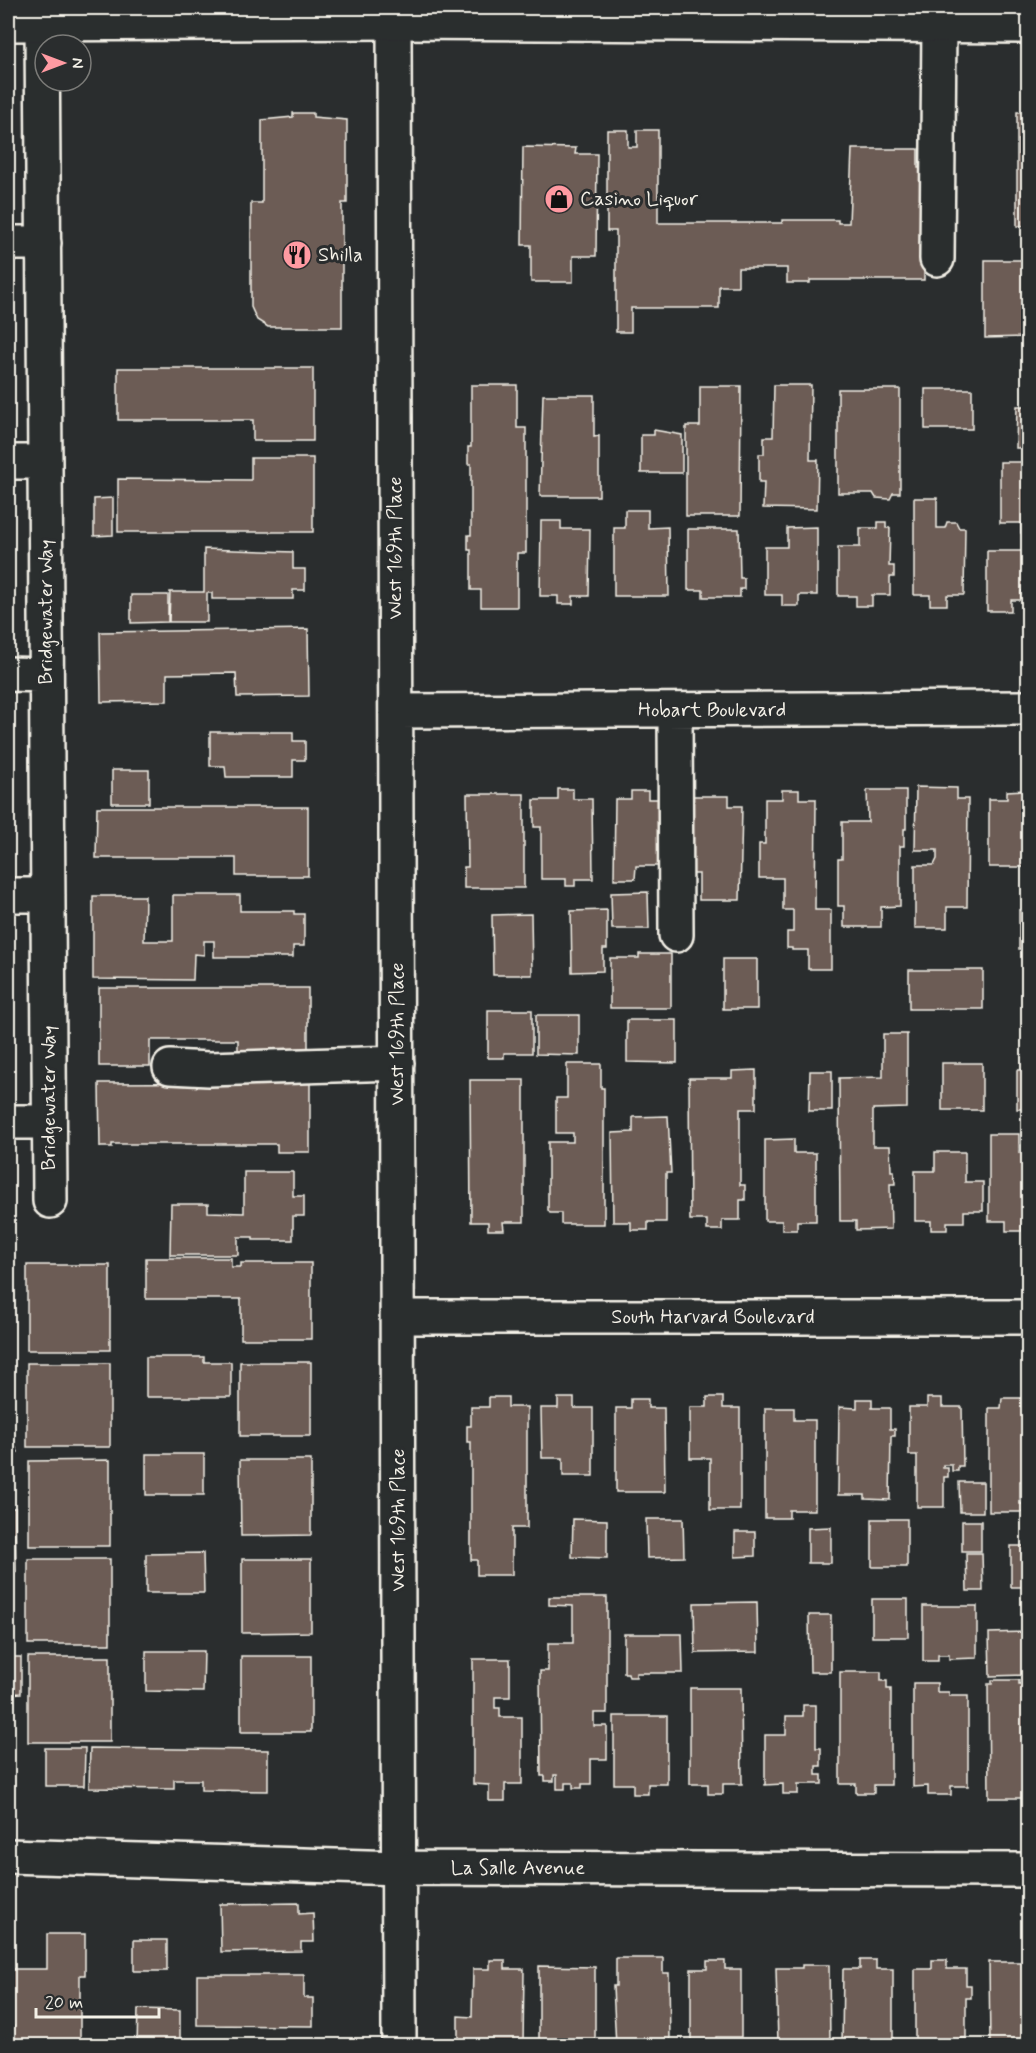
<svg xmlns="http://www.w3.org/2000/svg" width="1036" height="2053" viewBox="0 0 1036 2053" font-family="Mynerve,sans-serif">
  <rect width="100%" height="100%" fill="#2a2d2e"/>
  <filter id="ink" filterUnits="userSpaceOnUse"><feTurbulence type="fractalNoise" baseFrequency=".0167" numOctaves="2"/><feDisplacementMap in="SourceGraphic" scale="12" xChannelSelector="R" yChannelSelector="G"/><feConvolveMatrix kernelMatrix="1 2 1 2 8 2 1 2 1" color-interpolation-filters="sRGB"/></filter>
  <g filter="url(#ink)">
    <path fill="#6c5b54" stroke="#f4f1e8" stroke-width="1.5" d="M1017,112H1028V226H1017Z
      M293,113H313V117L347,120V203H342V327H268L257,320L251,307V203H262V120L293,117Z
      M607,130H628V147H637V130H658V223H782V220H838V223H849L852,149H918V168H924V280H810V283H787V268H738V286H719V308H631V332H616V231H607Z
      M523,147L576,148L575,154H597L596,256H573V282H531V245H522Z
      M985,260H1027V337L985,338Z
      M118,368H313V441H253V420H118Z
      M471,385H517V428H526V553H517V607H481V590H471V550H468V535H471V464H468V447H471Z
      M774,385H811L810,460H818L817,509L763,508L764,482H759V454H764V437H773Z
      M700,386H741L740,516H686V426H700Z
      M838,389H900V493H893L890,499L876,498L873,493H838Z
      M925,389H972V429H925Z
      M543,395H594V437L599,436V496H540Z
      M1017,406H1028V448H1016Z
      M654,430L682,435V473H641V435H654Z
      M251,458H313V532H118V479L251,480Z
      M1000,462H1028V533H1021V523H1000Z
      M113,498V535L94,536V499Z
      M914,498H937V528H945L947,522H956L959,528H965L964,595H947V605H930V595H914Z
      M625,510H648V528L668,527L669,596H614V528H625Z
      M541,521H561V529H590L589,596H573V604H558V596H540Z
      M878,522H886V528H890L889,566H894V577H890V595H872V606H856V596H838V547H860V528H878Z
      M817,527V595H799V606H782V595H765V547H787V528Z
      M688,529H739L740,578H744V589H740V597H703V590H688Z
      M1027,542L1028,591H1021V600H1011V611H987V551H1027Z
      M204,549L293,552V569H305V590H293V599H212V593H207V622H169L170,592H204Z
      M131,595H168V622L131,623Z
      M308,629L309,696L237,697L236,673L167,674V701L101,702L100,632Z
      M210,732H293V741H305V760H293V777H226L225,766H210Z
      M112,770H149V803H112Z
      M916,787L957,788V799H968L967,907H947V928H915V865H934L937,859V850H915Z
      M558,789H573V799H592L593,879H575V886H566V879H541V827H534V800H558Z
      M782,790H799V799H816L815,910H831V969H808V950H792V948H787V932H793V910H783V878H759V844H765V799H782Z
      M867,790H906V829H904V846H900V906L881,907V927H844V906H838V859H842V822H868Z
      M1024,790V799H1028V867H989V799H1007V791Z
      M631,791H648V799H665V866H636L635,879H614L615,799H631Z
      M467,794H524V888H464V867H468Z
      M688,796H729V806H742L740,900H699V874H689Z
      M97,807H308V876H236V858H96Z
      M648,892L649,929H612L611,893Z
      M173,895H240V911H294V914H304V946H293V957H214V941H204V955L194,954L193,980L93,979V896H145L144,941H173Z
      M607,910V949H603V971L572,972L571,911Z
      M1019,910H1028V949H1019Z
      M531,914L532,975H493L492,915Z
      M639,954H671V1008H610V958H639Z
      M723,959H757V1009H723Z
      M909,970H983V1009H909Z
      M99,988H308V1056L238,1062V1040H150V1066H99Z
      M488,1010H532V1053H504V1058H488Z
      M536,1015H579V1055L536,1054Z
      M627,1020H677V1063L627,1062Z
      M883,1034H907V1108L873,1109V1146H890L891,1171H894L895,1184H890L891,1229L856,1230V1221H840L839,1078L883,1077Z
      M942,1063H982V1110H942Z
      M567,1064H601V1088H604V1224H561V1213H550L548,1210V1142H573V1133H556V1098H567Z
      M756,1070V1109H740V1185H745V1200H740V1220H722V1230H707V1220H690L689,1078H732V1071Z
      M1017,1070H1028V1109H1017Z
      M810,1071H832V1111H809Z
      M470,1080H524V1222H503L504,1230H488V1222H471Z
      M310,1082V1152H277V1144H112V1147H100L99,1083Z
      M668,1116L671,1173H666V1222H648V1230H631V1222H613L612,1133L633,1132V1117Z
      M989,1134H1019V1153H1028V1220H1022V1231H1006V1221H989Z
      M794,1139V1153H816V1221H797V1230H782V1221H765V1140Z
      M935,1152H965V1182H983V1211H964V1222H947V1230H931V1221H915V1171H935Z
      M244,1172H293V1196H304V1216H293V1240H253V1237H238V1255H170L171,1204H208V1212L244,1213Z
      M146,1258H231V1267H241V1263H311V1339H241V1299H146Z
      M27,1265H110V1350H27Z
      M146,1357H204V1362H231V1397H146Z
      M240,1362H311V1436H240Z
      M27,1363H110V1447H27Z
      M489,1397H508V1407H527V1528H512V1575H477V1560H471V1442H467V1426H471V1407H489Z
      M707,1397H723V1408H740V1510H710V1458H690V1407H707Z
      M558,1398H574V1408H593V1476H563V1458H542L541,1408H558Z
      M927,1398H942V1407H962L963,1466H958V1471H952V1465H943V1468H948V1477H944V1507H917V1455H909V1407H927Z
      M1002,1398H1027L1028,1481H1020V1504H1024V1512H989V1408H1001Z
      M631,1399H648V1408H664L665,1492H616V1408H631Z
      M857,1399H872V1408H890V1429H895V1436H891L890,1500L865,1499V1495H838L839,1407L857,1408Z
      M765,1408H794V1420H815V1510H789V1518H765Z
      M8,1433L18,1452L8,1457Z
      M146,1454H204V1495H146Z
      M110,1460V1546H29V1461Z
      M240,1460H311V1535L241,1536Z
      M959,1482H983V1512H960Z
      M8,1508H15L16,1572H8Z
      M573,1519L607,1520V1558L572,1557Z
      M646,1519H683L684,1557L647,1558Z
      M872,1519H907V1567H872Z
      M962,1521H981V1551H962Z
      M831,1527V1563H808V1528Z
      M735,1532H755V1556L735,1557Z
      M1011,1546H1028V1587H1011Z
      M203,1553L204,1593H146V1554Z
      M966,1553H982L983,1591H967Z
      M28,1559H110V1644H28Z
      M242,1559H311V1632L242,1633Z
      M549,1597H607V1713H594V1726H607V1759H591V1784H582V1788H573V1783H565V1789H557V1775H554V1781H545V1776H541L540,1671H548V1643H573V1606L549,1605Z
      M872,1599H908V1637H872Z
      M757,1602L758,1652L695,1653L694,1603Z
      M923,1606H977V1658L949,1659V1655H938V1661H923Z
      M809,1615H831V1672H810Z
      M1028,1632V1675L990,1676L989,1633Z
      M624,1634H682L683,1673H636V1677H629L628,1673H624Z
      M146,1651H204L203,1692L146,1691Z
      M241,1656H311V1732H241Z
      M8,1657H21V1693L8,1694Z
      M28,1657H110V1742H28Z
      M473,1659H510V1697H495V1708H500V1717H522V1784H505V1801H489V1785L473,1784Z
      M840,1672H881V1681H887V1689H891V1785H874V1793H856V1784H840Z
      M992,1680H1019V1684H1028V1788H1026V1798H989L988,1684H992Z
      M913,1683H937V1692H949V1696H968V1786H951V1795H928V1786L913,1787Z
      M690,1688H741L742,1784H723V1794H708V1784H690Z
      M803,1705H816V1748H821V1766H816V1775H822V1784H798V1794H783V1784L765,1785V1735H786V1716H803Z
      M614,1716H667V1784H648V1794H633V1784H614Z
      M45,1748H85L84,1786H45Z
      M90,1748L268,1750V1791L201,1790V1780H174V1789L89,1788Z
      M299,1903V1914L313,1913L314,1942H301V1951L221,1952L220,1904Z
      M47,1934H85V1975H80V2046H14V2026H8V1969H47Z
      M134,1940H167V1971H134Z
      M616,1958H663V1973H669L670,2041H652V2046H616L613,1986H616Z
      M490,1960H505V1969H524L523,2046H458V2016L472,2017L473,1969H490Z
      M860,1960H876V1969H893V2046H842L843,1969H860Z
      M932,1960H947V1969H966V1985H971V1998H966V2038H960V2046H915V1969H932Z
      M707,1961H725V1969H741V2037H716V2046H691V1969H707Z
      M989,1962H1028V2046H990Z
      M802,1965H829L830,2043L778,2044L776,1968H802Z
      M539,1966L595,1967V2046H539Z
      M197,1975H304V1998H313V2026L197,2025Z
      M138,2009L180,2010V2046H137Z"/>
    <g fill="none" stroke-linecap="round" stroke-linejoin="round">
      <g stroke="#f4f1e8" stroke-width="38">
        <path id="minor" d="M394,22L399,2046
          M42,24L50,1201
          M8,243H44
          M937,259L939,25
          M8,462H45
          M8,674L46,675
          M396,711L1028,708
          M675,711L676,935
          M8,895H48
          M170,1067L209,1069L397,1063
          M8,1122H49
          M398,1317H1028
          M8,1856L399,1868L1028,1870"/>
      </g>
      <g stroke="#f4f1e8" stroke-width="38">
        <path id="major" d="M8,24L394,22L1028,26"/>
      </g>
      <use href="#minor" stroke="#2a2d2e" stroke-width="33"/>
      <use href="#major" stroke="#2a2d2e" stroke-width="33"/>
    </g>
  </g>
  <defs>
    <g id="shop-disc" transform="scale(1.5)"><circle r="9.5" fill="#ff9aa2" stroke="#2a2d2e"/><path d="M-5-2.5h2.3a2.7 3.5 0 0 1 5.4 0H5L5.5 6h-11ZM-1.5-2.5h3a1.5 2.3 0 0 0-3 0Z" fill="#111"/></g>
    <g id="restaurant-disc" transform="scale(1.5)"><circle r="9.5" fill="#ff9aa2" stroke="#2a2d2e"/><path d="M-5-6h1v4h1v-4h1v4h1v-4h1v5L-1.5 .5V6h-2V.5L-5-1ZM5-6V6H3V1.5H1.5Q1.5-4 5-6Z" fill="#111"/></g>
  </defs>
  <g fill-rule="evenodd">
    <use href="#shop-disc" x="559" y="199"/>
    <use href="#restaurant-disc" x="297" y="255"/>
  </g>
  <g text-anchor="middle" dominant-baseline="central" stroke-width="6" stroke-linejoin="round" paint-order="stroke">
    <g font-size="20" fill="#f4f1e8" stroke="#2a2d2e" text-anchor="start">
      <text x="580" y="199">Casino Liquor</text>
      <text x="318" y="255">Shilla</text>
    </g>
    <g font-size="20" fill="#f4f1e8" stroke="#2a2d2e">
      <text transform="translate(395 548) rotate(-90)">West 169th Place</text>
      <text transform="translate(46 612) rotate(-90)">Bridgewater Way</text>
      <text x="712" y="710">Hobart Boulevard</text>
      <text transform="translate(397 1034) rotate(-90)">West 169th Place</text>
      <text transform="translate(49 1098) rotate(-90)">Bridgewater Way</text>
      <text x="713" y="1317">South Harvard Boulevard</text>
      <text transform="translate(398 1520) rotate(-90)">West 169th Place</text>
      <text x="518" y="1868">La Salle Avenue</text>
    </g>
  </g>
  <rect width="1036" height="2053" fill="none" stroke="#2a2d2e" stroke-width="30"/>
  <rect x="15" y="15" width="1006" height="2023" fill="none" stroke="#f4f1e8" stroke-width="2" filter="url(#ink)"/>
  <g transform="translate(63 63) rotate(90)"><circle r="28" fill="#2a2d2e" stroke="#7b7b78" stroke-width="1.5"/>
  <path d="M0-4.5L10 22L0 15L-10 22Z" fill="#ff9aa2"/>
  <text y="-9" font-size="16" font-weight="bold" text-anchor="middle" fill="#f4f1e8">N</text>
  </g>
  <path d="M36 2008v9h123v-9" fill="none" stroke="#f4f1e8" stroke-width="3"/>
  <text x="45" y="2008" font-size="18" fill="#f4f1e8" stroke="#2a2d2e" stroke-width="4.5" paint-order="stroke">20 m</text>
</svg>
